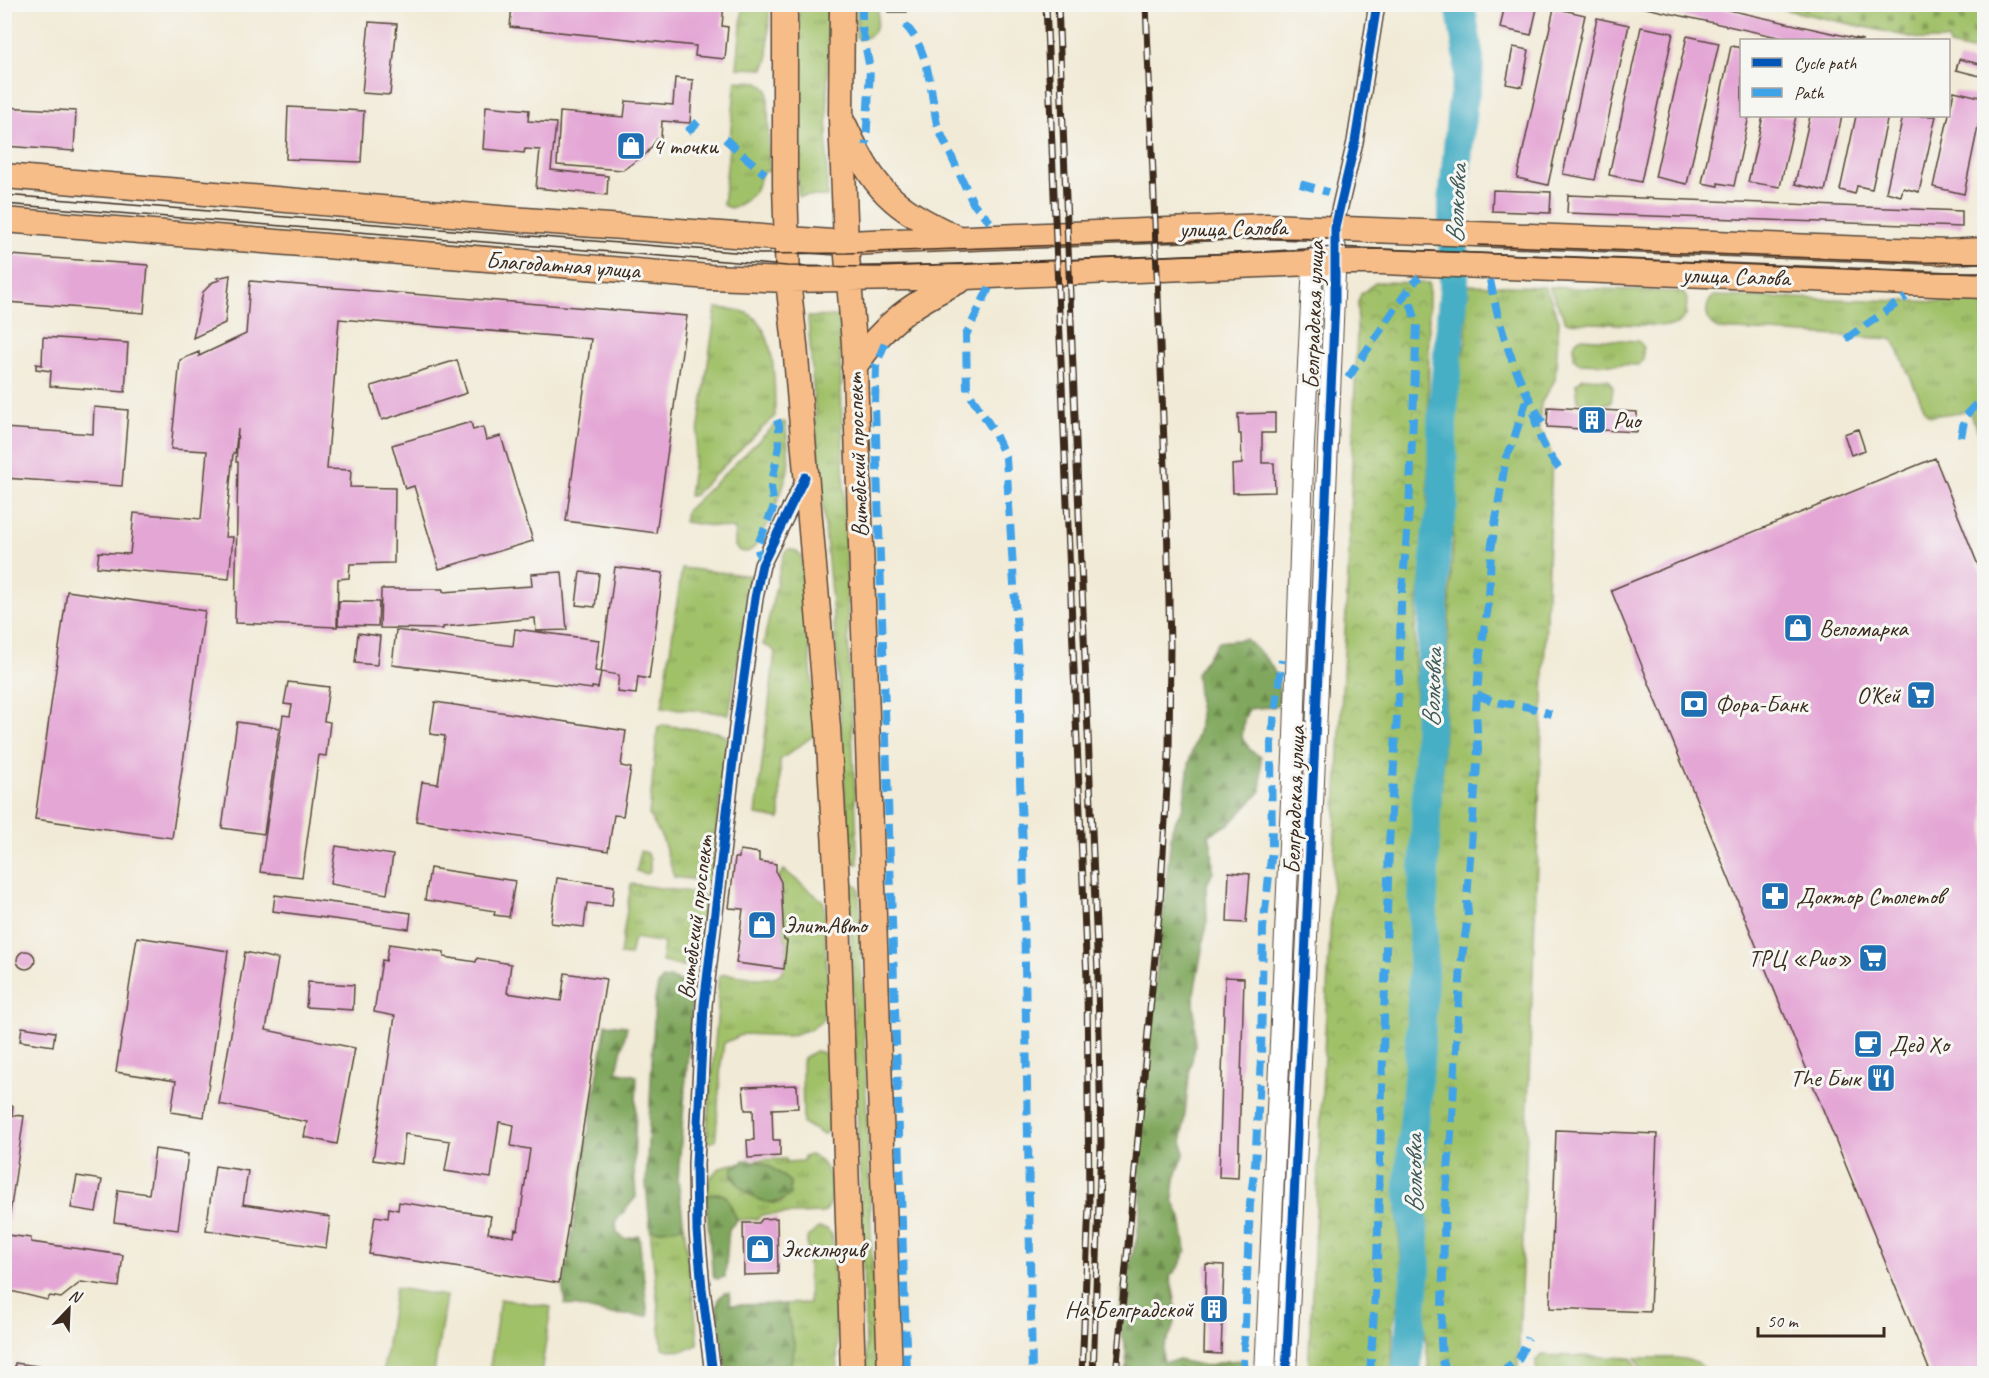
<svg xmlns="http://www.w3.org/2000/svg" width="1989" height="1378" viewBox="0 0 1989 1378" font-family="Caveat,sans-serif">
  <defs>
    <pattern id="grass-tufts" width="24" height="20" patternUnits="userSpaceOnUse" patternTransform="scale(1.5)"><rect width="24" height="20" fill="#a1c169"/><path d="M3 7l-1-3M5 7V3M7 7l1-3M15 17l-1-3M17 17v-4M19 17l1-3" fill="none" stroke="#849d56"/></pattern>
    <pattern id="forest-firs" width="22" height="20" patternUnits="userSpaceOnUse" patternTransform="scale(1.5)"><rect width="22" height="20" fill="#80a75d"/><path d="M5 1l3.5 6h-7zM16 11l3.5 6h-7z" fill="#6a884c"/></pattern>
    <pattern id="cemetery-stones" width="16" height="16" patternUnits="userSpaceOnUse" patternTransform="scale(1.5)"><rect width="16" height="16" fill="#a1c169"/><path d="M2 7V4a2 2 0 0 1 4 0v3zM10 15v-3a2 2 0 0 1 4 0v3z" fill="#849d56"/></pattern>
    <pattern id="park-crowns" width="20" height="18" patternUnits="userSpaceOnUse" patternTransform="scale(1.5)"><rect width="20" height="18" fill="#a1c169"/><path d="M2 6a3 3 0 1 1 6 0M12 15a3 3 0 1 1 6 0" fill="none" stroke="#849d56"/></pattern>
  </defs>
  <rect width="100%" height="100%" fill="#f6f6f2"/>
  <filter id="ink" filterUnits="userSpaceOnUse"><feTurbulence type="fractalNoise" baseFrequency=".0167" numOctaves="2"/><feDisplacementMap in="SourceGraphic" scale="12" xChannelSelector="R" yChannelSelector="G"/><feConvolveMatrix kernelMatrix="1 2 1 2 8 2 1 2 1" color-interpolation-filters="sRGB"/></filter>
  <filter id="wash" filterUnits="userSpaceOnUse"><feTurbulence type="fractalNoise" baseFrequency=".008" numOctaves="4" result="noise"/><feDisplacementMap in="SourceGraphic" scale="24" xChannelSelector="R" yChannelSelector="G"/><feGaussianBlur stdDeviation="1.35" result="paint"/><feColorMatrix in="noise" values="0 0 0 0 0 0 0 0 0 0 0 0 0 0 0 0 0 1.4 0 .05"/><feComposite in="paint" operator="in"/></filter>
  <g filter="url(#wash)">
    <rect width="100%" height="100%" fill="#f1ead6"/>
    <path fill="url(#grass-tufts)" stroke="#6e7644" stroke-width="1.5" d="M743,5H769L768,60L764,69L737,68Z
      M799,5H828L827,196H798Z
      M857,5H878C878,20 879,37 859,39L856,37Z
      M736,80L742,82L743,81L759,82L768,90L769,171L762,172C758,190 749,203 730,208L723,205Z
      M1467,285L1544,287L1549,295L1559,320L1555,380L1541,403L1539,429L1546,439L1552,456L1518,1374L1427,1373L1429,1369L1423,1315L1428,1251L1426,1218L1419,1187L1427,1113L1455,483L1453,444L1458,373L1466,341Z
      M1549,287L1683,292L1687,299L1686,315L1677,325L1668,326L1566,322Z
      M1714,296L1984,303V443L1968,411L1931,416L1927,414L1893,339L1718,329C1705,323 1703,305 1714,296Z
      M716,308C726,309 738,309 747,313C778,328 774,387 775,416L694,495L689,496Z
      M839,316L849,659L858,864L854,863L849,864L837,658L817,441L808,317Z
      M1580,338L1638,341L1643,346V359L1639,365L1579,363L1574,358C1574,350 1572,342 1580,338Z
      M1583,378L1608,379L1613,387L1611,402C1602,406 1586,405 1578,400L1576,384Z
      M785,422C787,437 790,454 788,469C785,484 763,542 751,550C746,553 743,552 738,550L735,546V529L684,522L686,511L776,424Z
      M789,549L796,551L801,556L817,733L780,760V819L756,815L775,652L771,648L763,645L781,563L785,552Z
      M682,568L752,576L729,714L662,707Z
      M662,725L717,732L726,736L727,741L710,882L674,877L663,840L649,815L657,733L658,727Z
      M640,851L647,853L650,859V872L646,874L637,871Z
      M784,870L824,902L828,1004L827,1013L821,1022L811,1029L788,1036L744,1034L724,1043L721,1064L716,1134L715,1140L710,1143L706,1140L718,1009V982L720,976L724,974C739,974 775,986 783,970C787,962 786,950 787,941L784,940L779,876Z
      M631,884L698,893L707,897L698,957L696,961L682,966L662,962L664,943L634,938L630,956L620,955Z
      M855,884L859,888L876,1374L867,1373L849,888Z
      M815,1051L824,1053L827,1060L829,1128L825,1134H822L803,1123L802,1063L804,1058Z
      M810,1155C831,1161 841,1200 823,1213L761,1215L757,1219L737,1220L726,1196L718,1193L706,1196C708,1171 720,1164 743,1163L756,1198L770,1203H781L790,1182L757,1160L786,1159V1162L803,1161L804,1157Z
      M650,1227L654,1231L684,1227L698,1339V1344C690,1351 670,1353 662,1347Z
      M818,1228L827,1229L832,1235L833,1241L838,1373H788L795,1347L785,1304L809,1303L807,1238Z
      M1542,1355L1632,1358L1638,1373H1536V1360Z
      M1636,1358C1659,1359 1694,1352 1708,1373H1642Z"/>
    <path fill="url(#forest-firs)" stroke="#5e683e" stroke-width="1.5" d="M1246,639C1270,662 1281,670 1279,706L1249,709L1244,720L1242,738L1251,751L1261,757V791L1231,823L1209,835L1212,848L1213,871L1206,887L1207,923L1194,993L1195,1047L1190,1069L1182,1139L1184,1155L1175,1179L1173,1200L1181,1218L1186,1250L1180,1265L1170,1277C1174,1295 1180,1312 1172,1330C1166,1344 1161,1346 1163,1362L1178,1360L1206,1366L1226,1361L1244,1360L1249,1373H1122L1127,1366L1125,1344L1120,1330L1121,1293L1137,1238L1141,1207L1139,1166L1141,1113L1172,828L1183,807L1190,758L1198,732L1200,715L1196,673L1218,642Z
      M670,978L689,984L693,991L678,1180L684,1227L654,1231L650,1227L646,1183L655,999L658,985L663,979Z
      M606,1024L627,1026L617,1071L637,1076L634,1166L636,1197L616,1221L617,1233L625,1239L639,1236L648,1316H646L608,1314L565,1304L563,1290Z
      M743,1160C764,1159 774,1169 790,1182V1195C768,1213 745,1195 731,1175L733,1167L743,1163Z
      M718,1193L726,1196L737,1220L729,1229L725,1277L718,1279L714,1278L712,1269L706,1196Z
      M724,1293H730V1305L785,1304L795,1347L788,1373H727L717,1308L719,1298Z"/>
    <path fill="url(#cemetery-stones)" stroke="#6e7644" stroke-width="1.5" d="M1764,5H1984V54L1949,46L1948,40H1924Z"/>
    <path fill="url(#park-crowns)" stroke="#6e7644" stroke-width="1.5" d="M1376,282L1429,283L1428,505L1415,631L1416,738L1404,1154L1397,1209L1403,1283L1393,1324L1392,1373H1308L1348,573L1358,302L1361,294Z"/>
    <path fill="#a1c169" stroke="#6e7644" stroke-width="1.5" d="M395,1288L446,1296L434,1373H383Z
      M500,1299L551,1307L541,1373H489Z"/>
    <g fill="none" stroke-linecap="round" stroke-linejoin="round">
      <path stroke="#46afc5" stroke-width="30" d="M1406,1374L1416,1269L1415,1244L1409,1185L1419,1066L1423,976V900L1436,540L1443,504L1442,423L1454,287L1453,203L1462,106L1468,79L1469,59L1460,4"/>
    </g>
    <g id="blocks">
      <path fill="#e4a6d5" d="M512,4H724L722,26L728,27L725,59L695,56L696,46L510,27Z
        M888,4H907V12H888Z
        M1505,4H1538L1531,35L1500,28Z
        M1642,4H1702L1863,40H1792L1641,7Z
        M1554,8L1585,15L1548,185L1517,178Z
        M1597,18L1629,25L1595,180L1563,174Z
        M369,22L397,24L390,95L362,93Z
        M1641,27L1673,33L1641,182L1609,175Z
        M1687,36L1719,43L1687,184L1655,177Z
        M1731,46L1742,48V116H1749L1734,186L1718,183V186L1702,183Z
        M1513,47L1529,50L1522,87L1506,84Z
        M1959,59L1984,65V77L1956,70Z
        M675,78L693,80L690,123L662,121L661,138H658L647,153L623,170L557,165L560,112L624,117L626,101L673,105Z
        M1954,91L1984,98L1964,194L1933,187Z
        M486,106L529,110L528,121L556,123L551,170L608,176L607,195L536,188L540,150L525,149L524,153L483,149Z
        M4,107L76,111L74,151L4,146Z
        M288,107L364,111L361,162L286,159Z
        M1763,116H1796L1780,187L1748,182Z
        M1810,116H1842L1825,191L1795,184Z
        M1856,116H1888L1872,189L1857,186L1855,194L1840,190Z
        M1903,116H1936L1919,192L1903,188L1901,196L1886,192Z
        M1493,190L1551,192L1550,213L1492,211Z
        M1568,195L1962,211V227L1567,213Z
        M10,255L148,265L144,313L7,302Z
        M230,275L225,323L193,338L203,292L213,282L220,280L217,278Z
        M250,281L687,316L656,533L566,521L591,339L339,319L327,469L351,470L350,487L395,488L394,563L350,564L349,578L338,579L337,627L235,623L238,462H236L238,429L235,453H233L225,537H233L229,579L97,567L99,552L130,554L134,513L201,519L207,451L171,449L180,360L199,352V356L246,334Z
        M43,337L128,343L125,392L50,386L51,371L36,369V364L42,365Z
        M457,360L467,393L382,420L371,386Z
        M94,407L128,410L122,486L4,478V428L93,434Z
        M1548,407L1637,412V432L1547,427Z
        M1275,413V433H1262V463H1274L1275,492L1233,493L1232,465L1242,464L1241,434H1239L1238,414Z
        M471,422L473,430L483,427L486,440L501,436L533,541L439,569L414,486L405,489L392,445Z
        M1858,429L1865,450L1851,455L1844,434Z
        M1935,458L1984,580V1374H1931L1611,590Z
        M615,567L663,573L649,679L638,677L636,694L617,692L619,675L601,672Z
        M562,572L567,630L536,631L535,618L443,627V629L380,628L381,589H443V592L532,586L531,574Z
        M580,572L599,574L595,607L576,605Z
        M67,591L205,611L172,838L35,819Z
        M339,601L379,602L378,626L338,625Z
        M515,629L599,640L595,671L601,672L598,688L592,687V689L392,665L396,630L513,646Z
        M358,633L380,636L377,665L355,663Z
        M288,682L329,687L324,721L330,722L326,756L319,755L302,877L260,872L283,715L290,716L292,705L284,704Z
        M435,702L626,731L621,766L631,768L623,816L614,815L608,851L416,821L422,782L438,784L445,736L430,734Z
        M237,722L279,728L264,834L222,828Z
        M336,846L393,855L387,894L330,884Z
        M740,850L759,853V861L776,864V872L781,882L784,940L787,941L784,969L736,963L743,909L729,908L735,858H739Z
        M430,868L515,881L509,917L494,915L495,911L425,900Z
        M1229,872L1250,874L1246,923L1227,922Z
        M557,878L614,886L612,906L587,903L584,927L551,923Z
        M275,895L411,913L409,929L273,911Z
        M4,926L9,927L6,952H4Z
        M137,937L228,951L204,1117L171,1112L176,1081L116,1072Z
        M389,944L444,952V957L476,962L477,958L511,964L507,993L561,1001L565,973L606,979L559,1283L369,1254L375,1216L388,1218L389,1208L398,1210L399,1202L491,1216L488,1233L514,1237L515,1229L518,1230L530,1149L511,1146L514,1125L499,1122L491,1178L445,1171L450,1141L405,1134L401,1164L373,1160L395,1016L374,1012L382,960L386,961Z
        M17 960a9 9 0 1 1 18 0a9 9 0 1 1-18 0Z
        M245,952L278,959L266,1030L355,1048L337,1144L304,1137L307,1122L219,1104Z
        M1225,977L1244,978L1238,1178L1219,1177Z
        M308,982L354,985L353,1010L306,1007Z
        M22,1027L55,1032L53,1046L20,1041Z
        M797,1085L798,1108L772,1109L773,1140H780V1156L748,1158L747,1140H754L753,1110H745L743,1087Z
        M4,1105L13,1106L12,1115L24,1116L7,1235L31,1238V1242L123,1255L119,1287L81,1282L61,1298L50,1296L47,1300L7,1290L4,1292Z
        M1556,1130L1657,1134L1650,1312L1550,1308Z
        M155,1149L188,1154L178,1230L114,1222L118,1190L149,1194Z
        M215,1166L248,1171L243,1204L330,1217L326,1248L206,1230Z
        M77,1176L102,1180L96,1212L71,1208Z
        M777,1218L778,1274L744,1275L743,1223H759L762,1219Z
        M1206,1264L1224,1265L1221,1354L1204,1353Z
        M15,1363L52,1368V1374H14Z"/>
    </g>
  </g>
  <g filter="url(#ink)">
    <use href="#blocks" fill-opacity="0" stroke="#56473a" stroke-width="1.5"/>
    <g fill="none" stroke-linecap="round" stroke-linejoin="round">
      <g stroke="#56473a" stroke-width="18">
        <path id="minor" d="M1335,228L1355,142L1377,4
          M713,1374L702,1288L697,1231L696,1164L704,1005L737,727L755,598L762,565L804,480"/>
      </g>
      <g stroke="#56473a" stroke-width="22">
        <path id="tertiary" d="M1265,1374L1294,735L1303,466L1313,263L1335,228
          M1286,1374L1311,854L1336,248"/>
      </g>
      <g stroke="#56473a" stroke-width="27">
        <path id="primary" d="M785,4V185L788,280L795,345L828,728L837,883L853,1374
          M842,4L841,118L846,243L854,344L890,1374
          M845,126C874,189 891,207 954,236
          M4,176L511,219L846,243L1267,226L1947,252L1984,250
          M4,220L710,277L788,280L966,277L1336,262H1382L1984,286
          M854,367C886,322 911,304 961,280"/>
      </g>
      <use href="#minor" stroke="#fff" stroke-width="15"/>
      <use href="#tertiary" stroke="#fff" stroke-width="20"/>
      <use href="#primary" stroke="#f7bd88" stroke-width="24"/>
      <path stroke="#3b2a1e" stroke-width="1.5" d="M4,195L760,254L847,253L1260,238L1340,239
        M4,204L787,266L879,267L1260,252L1336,247L1918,272H1984
        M1478,245L1918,262L1984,263"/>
      <g stroke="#3b2a1e" stroke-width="7">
        <path id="rail" d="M1046,4L1087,979L1089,1204L1082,1374
          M1058,4L1098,976L1101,1145L1093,1374
          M1116,1374L1160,903L1169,754L1170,646L1167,516L1146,4"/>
      </g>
      <use href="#rail" stroke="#f6f6f2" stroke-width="4.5" stroke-dasharray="14" stroke-linecap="butt"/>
      <path stroke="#3fa3ea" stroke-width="8" stroke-dasharray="15 8" stroke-linecap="butt" d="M862,4V28L870,69L866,145
        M905,25C930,50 930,91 937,124L941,134L973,203L990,222
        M687,132L699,121
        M725,139L765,174
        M1300,184L1328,192
        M1490,280C1500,331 1516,379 1543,423
        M989,288L966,335L967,390L993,430L1006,458L1020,680V782L1023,848L1032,1374
        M1846,339L1906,297
        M885,343L876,365L875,406L907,1374
        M1348,378L1410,287L1419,277
        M1534,413C1538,438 1545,451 1561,471
        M1961,437L1965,416L1984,396
        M762,564L757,546L774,507L771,487L779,446V425L777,420
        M1477,695L1496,702L1529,707L1551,714
        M1243,1374L1250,1204L1255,1165L1261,1059L1263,928L1272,850L1271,743L1282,660
        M1370,1374L1377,1263L1389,845L1399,685L1401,604L1409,511L1417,325L1407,291
        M1447,1374L1442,1358L1441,1341L1445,1204L1451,1135L1461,964L1468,916L1467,899L1478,750L1476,709L1480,654L1489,601L1491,550L1506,457L1511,448L1528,395
        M1500,1374L1519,1359L1528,1338"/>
      <g stroke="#f6f6f2" stroke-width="13">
        <path id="cycleway" d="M713,1374L702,1288L697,1231L696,1164L704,1005L737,727L755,598L762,565L805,477
          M1286,1374L1335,302V228L1355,142L1377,4"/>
      </g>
      <use href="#cycleway" stroke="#0057b8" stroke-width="9"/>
    </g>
  </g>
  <defs>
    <g id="shop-square" transform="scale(1.5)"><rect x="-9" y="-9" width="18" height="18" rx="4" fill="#1f6fb2" stroke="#f6f6f2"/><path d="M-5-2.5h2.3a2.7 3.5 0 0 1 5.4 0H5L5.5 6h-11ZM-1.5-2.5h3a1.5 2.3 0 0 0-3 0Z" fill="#fff"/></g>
    <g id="building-square" transform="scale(1.5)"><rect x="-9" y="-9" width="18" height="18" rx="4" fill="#1f6fb2" stroke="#f6f6f2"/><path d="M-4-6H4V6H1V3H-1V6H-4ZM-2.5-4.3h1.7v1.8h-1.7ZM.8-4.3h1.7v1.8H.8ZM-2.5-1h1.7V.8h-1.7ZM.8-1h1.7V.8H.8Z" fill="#fff"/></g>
    <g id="supermarket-square" transform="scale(1.5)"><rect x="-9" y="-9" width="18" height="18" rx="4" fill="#1f6fb2" stroke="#f6f6f2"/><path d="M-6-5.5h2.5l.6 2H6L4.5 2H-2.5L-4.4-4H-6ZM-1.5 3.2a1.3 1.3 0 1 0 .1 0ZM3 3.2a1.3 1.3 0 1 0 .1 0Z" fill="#fff"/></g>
    <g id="bank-square" transform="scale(1.5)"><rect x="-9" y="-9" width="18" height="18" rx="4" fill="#1f6fb2" stroke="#f6f6f2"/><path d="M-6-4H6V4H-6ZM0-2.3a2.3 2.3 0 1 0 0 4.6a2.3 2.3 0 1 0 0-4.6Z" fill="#fff"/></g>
    <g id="pharmacy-square" transform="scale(1.5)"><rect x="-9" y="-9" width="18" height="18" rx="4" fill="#1f6fb2" stroke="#f6f6f2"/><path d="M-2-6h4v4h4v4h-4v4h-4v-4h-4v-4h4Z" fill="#fff"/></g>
    <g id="cafe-square" transform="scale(1.5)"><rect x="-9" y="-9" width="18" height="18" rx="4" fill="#1f6fb2" stroke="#f6f6f2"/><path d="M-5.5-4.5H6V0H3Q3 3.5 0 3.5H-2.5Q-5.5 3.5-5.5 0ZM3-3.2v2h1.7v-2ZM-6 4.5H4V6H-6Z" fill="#fff"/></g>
    <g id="restaurant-square" transform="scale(1.5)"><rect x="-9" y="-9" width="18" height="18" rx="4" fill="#1f6fb2" stroke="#f6f6f2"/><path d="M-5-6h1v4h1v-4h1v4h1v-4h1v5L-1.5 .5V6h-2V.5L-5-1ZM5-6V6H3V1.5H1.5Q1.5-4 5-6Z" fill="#fff"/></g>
  </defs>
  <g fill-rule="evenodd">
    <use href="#shop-square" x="631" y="146"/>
    <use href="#building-square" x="1592" y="420"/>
    <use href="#shop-square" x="1798" y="628"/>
    <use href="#supermarket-square" x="1921" y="695"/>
    <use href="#bank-square" x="1694" y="704"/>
    <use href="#pharmacy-square" x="1775" y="896"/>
    <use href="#shop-square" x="762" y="925"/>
    <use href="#supermarket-square" x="1873" y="958"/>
    <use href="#cafe-square" x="1868" y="1044"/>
    <use href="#restaurant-square" x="1881" y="1078"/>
    <use href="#shop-square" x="760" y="1249"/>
    <use href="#building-square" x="1214" y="1309"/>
  </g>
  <g text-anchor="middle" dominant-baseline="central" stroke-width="6" stroke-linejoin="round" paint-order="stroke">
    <g font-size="24" fill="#3b2a1e" stroke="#f6f6f2" text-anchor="start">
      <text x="652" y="146">4 точки</text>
      <text x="1613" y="420">Рио</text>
      <text x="1819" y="628">Веломарка</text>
      <text x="1900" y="695" text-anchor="end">О’Кей</text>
      <text x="1715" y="704">Фора-Банк</text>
      <text x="1796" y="896">Доктор Столетов</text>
      <text x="783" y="925">ЭлитАвто</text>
      <text x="1852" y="958" text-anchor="end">ТРЦ «Рио»</text>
      <text x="1889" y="1044">Дед Хо</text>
      <text x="1860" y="1078" text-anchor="end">The Бык</text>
      <text x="781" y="1249">Эксклюзив</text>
      <text x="1193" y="1309" text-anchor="end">На Белградской</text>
    </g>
    <g font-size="24" fill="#3b2a1e" stroke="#f6f6f2">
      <text transform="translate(1233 228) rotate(-1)">улица Салова</text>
      <text transform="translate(563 265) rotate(4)">Благодатная улица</text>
      <text transform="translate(1736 276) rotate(2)">улица Салова</text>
      <text transform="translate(1313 315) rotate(-88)">Белградская улица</text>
      <text transform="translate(857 455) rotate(-92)">Витебский проспект</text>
      <text transform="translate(1294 800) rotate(-88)">Белградская улица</text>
      <text transform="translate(695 917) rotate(-83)">Витебский проспект</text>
    </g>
    <g font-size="26" font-style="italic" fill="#3f5958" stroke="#f6f6f2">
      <text transform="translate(1456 204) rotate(-87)">Волковка</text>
      <text transform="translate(1432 688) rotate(-88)">Волковка</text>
      <text transform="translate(1413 1174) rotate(-90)">Волковка</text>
    </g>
  </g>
  <rect width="1989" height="1378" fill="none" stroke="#f6f6f2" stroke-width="24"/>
  <rect x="1740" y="39" width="210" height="78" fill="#f6f6f2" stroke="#aba49d" stroke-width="1.5"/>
  <rect x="1752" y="58" width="30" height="9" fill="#0057b8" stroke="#aba49d" stroke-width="1.5"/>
  <text x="1794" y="69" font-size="18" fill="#3b2a1e">Cycle path</text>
  <rect x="1752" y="88" width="30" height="9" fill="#3fa3ea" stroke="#aba49d" stroke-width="1.5"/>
  <text x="1794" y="99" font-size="18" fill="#3b2a1e">Path</text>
  <g transform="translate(69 1309) rotate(23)" stroke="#f6f6f2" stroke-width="4.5" paint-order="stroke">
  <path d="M0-4.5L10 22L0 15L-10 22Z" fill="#3b2a1e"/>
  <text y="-9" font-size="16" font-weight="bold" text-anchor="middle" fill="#3b2a1e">N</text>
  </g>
  <path d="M1758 1327v9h126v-9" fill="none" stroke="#3b2a1e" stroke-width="3"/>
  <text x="1767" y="1327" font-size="18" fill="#3b2a1e" stroke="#f6f6f2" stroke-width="4.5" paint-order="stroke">50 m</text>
</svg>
